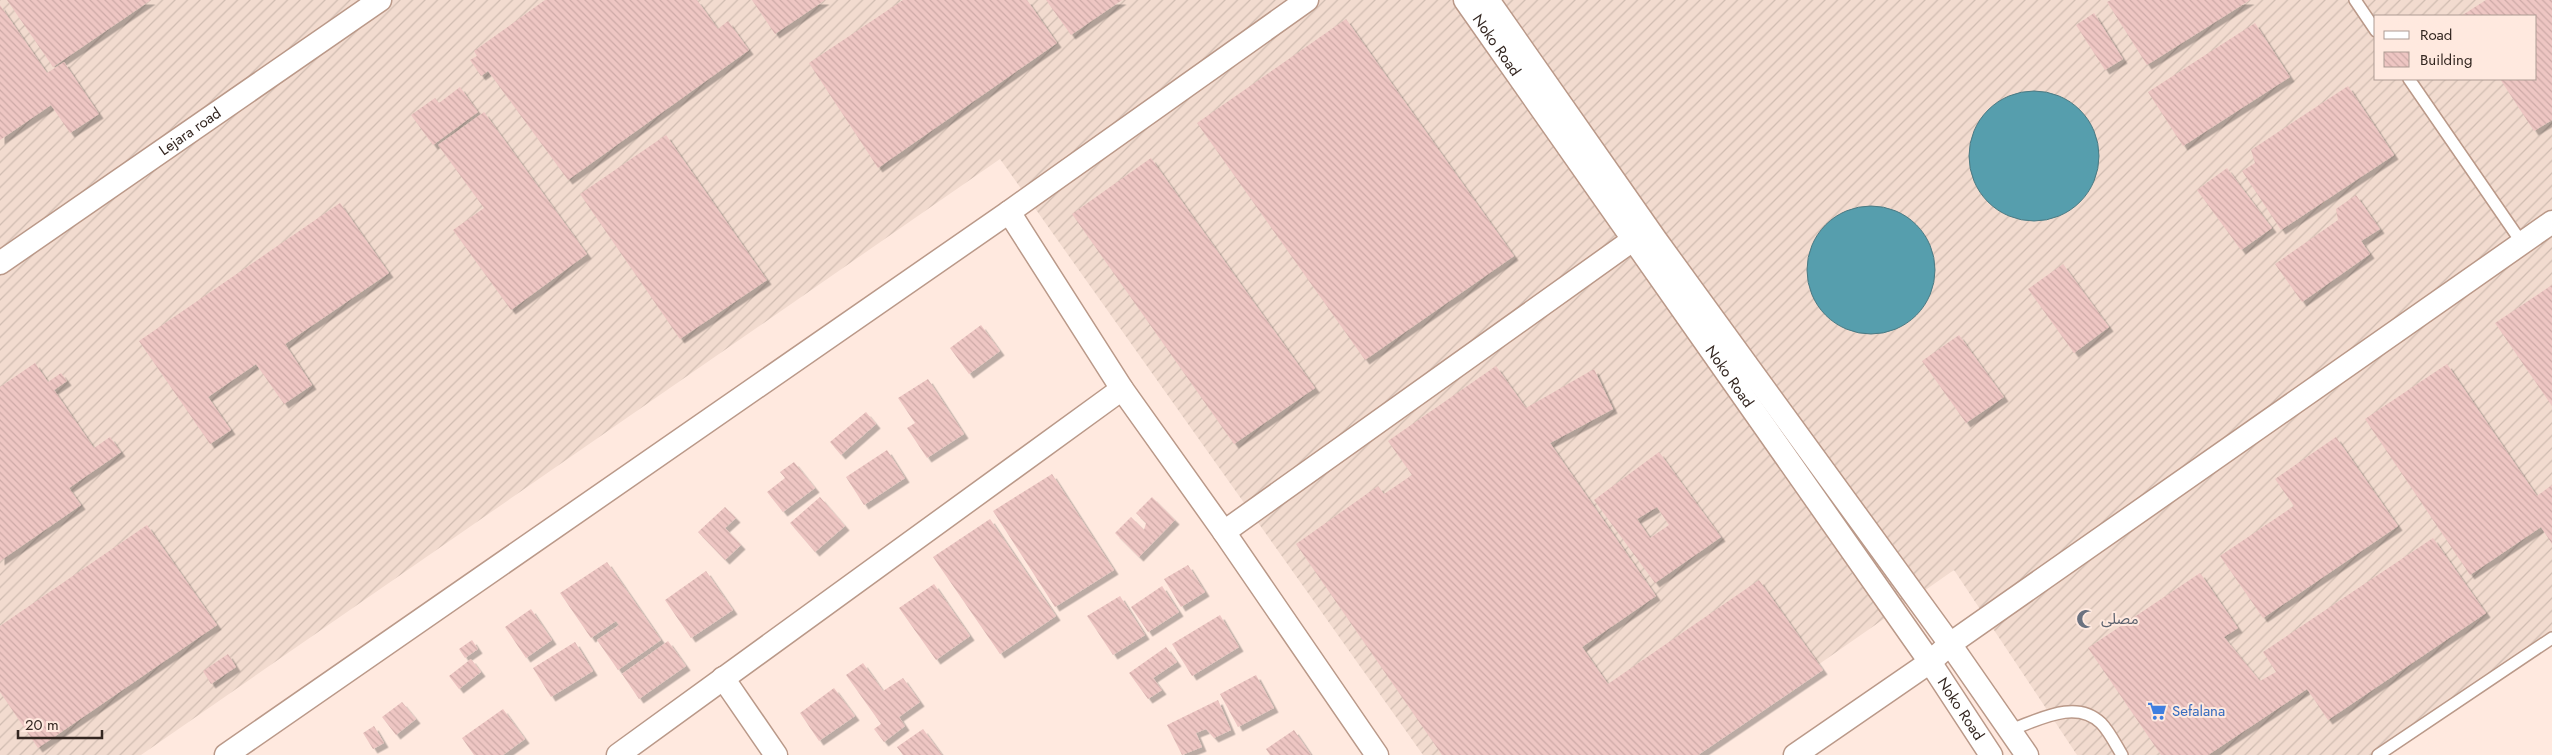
<svg xmlns="http://www.w3.org/2000/svg" width="2552" height="755" viewBox="0 0 2552 755" font-family="Jost,'Noto Sans Arabic',sans-serif">
  <defs>
    <pattern id="industrial-furrows" width="10" height="10" patternUnits="userSpaceOnUse" patternTransform="scale(1.25)"><rect width="10" height="10" fill="#f2dbcf"/><path d="M-1 1l2-2M0 10L10 0M9 11l2-2" fill="none" stroke="#d0bcb1"/></pattern>
    <pattern id="building-back-hatch" width="6" height="6" patternUnits="userSpaceOnUse" patternTransform="scale(1.25)"><rect width="6" height="6" fill="#eec6c3"/><path d="M-1 5l2 2M0 0l6 6M5-1l2 2" fill="none" stroke="#cdaaa7"/></pattern>
    <filter id="shadow"><feDropShadow dx="4.5" dy="4.5" stdDeviation="0" flood-color="#0004"/></filter>
  </defs>
  <rect width="100%" height="100%" fill="#ffe9df"/>
  <path fill="url(#industrial-furrows)" fill-rule="evenodd" d="M0,0H2552V634L2384,755H2077L1954,570L1689,755H1423L1000,159L141,755H0ZM2376,16H2536V79H2376Z"/>
  <path fill="#569ead" stroke="#4c7a83" d="M1969 156a65 65 0 1 1 130 0a65 65 0 1 1-130 0Z
    M1807 270a64 64 0 1 1 128 0a64 64 0 1 1-128 0Z"/>
  <path fill="url(#building-back-hatch)" fill-rule="evenodd" filter="url(#shadow)" d="M7,0H151L53,67Z
    M545,0H697L718,29L728,21L749,50L568,180L488,71L481,76L470,60L477,56L474,51Z
    M752,0H825L775,34Z
    M903,0H1027L1057,43L878,168L809,63Z
    M1046,0H1122L1071,35Z
    M2111,0H2250L2147,65L2107,2Z
    M2486,0H2552V120L2534,131L2500,79H2536V16H2461Z
    M0,5L47,73L64,62L99,114L70,133L51,105L0,140Z
    M2094,13L2123,59L2105,70L2076,25Z
    M1346,19L1514,256L1365,360L1197,123Z
    M2255,23L2290,77L2183,146L2148,92Z
    M2348,86L2394,155L2281,230L2242,171L2255,163L2251,150Z
    M460,87L478,112L433,145L411,115L435,98L439,103Z
    M484,112L587,254L511,310L453,230L484,208L438,145Z
    M666,135L767,280L680,339L580,194Z
    M1151,158L1315,388L1234,444L1072,214Z
    M2227,168L2272,228L2241,250L2197,190Z
    M2356,195L2380,229L2361,241L2370,254L2302,302L2275,264L2338,220L2336,209Z
    M340,203L389,273L285,344L312,385L284,404L256,364L208,397L231,430L210,444L139,341Z
    M2063,264L2109,327L2074,353L2028,289Z
    M2552,285V406L2495,323Z
    M981,325L1000,351L969,374L950,348Z
    M1959,335L2004,397L1966,423L1922,361Z
    M35,363L48,382L61,373L67,381L54,390L94,448L110,437L121,452L69,488L81,505L0,561V387Z
    M2447,364L2537,496L2552,485V544L2541,527L2470,575L2365,419Z
    M1496,366L1526,408L1594,369L1613,409L1550,443L1656,596L1582,647L1608,684L1759,580L1823,670L1698,755H1442L1296,544L1378,486L1384,494L1412,475L1388,441Z
    M928,379L964,434L927,458L907,428L915,423L898,398Z
    M866,412L876,424L841,455L830,442Z
    M2336,437L2398,526L2263,618L2220,556L2294,506L2275,479Z
    M887,450L905,478L864,505L846,477Z
    M1659,452L1721,537L1655,583L1594,500ZM1657,507L1669,525L1650,538L1637,519Z
    M794,462L815,488L783,512L767,492L785,478L780,472Z
    M1052,474L1114,570L1055,607L993,511Z
    M820,497L845,526L815,552L790,523Z
    M1152,497L1175,520L1139,557L1115,533L1131,517L1144,530L1146,523L1136,513Z
    M725,507L736,518L725,528L741,545L725,560L698,532Z
    M990,519L1056,616L1000,654L933,557Z
    M147,525L217,625L38,748L0,692V626Z
    M2433,538L2486,613L2328,720L2307,689L2208,755H2161L2088,648L2200,573L2238,628L2224,637L2260,681L2276,672L2263,652Z
    M607,562L661,640L618,670L597,640L619,625L616,621L591,638L560,593Z
    M1188,565L1205,592L1181,607L1164,579Z
    M706,571L733,610L691,638L665,600Z
    M934,584L970,636L936,660L899,608Z
    M1162,586L1179,612L1148,632L1131,607Z
    M1120,596L1145,635L1113,655L1087,616Z
    M531,609L552,640L526,658L505,627Z
    M1220,615L1239,647L1192,676L1172,644Z
    M472,640L478,649L465,658L459,649Z
    M668,641L686,666L639,699L622,674Z
    M575,642L593,671L551,697L533,668Z
    M1166,647L1177,662L1153,678L1162,690L1148,699L1129,673Z
    M228,654L236,667L211,684L203,671Z
    M471,659L481,672L459,689L449,676Z
    M863,663L883,691L903,678L920,702L899,717L905,726L884,742L874,729L881,724L846,675Z
    M1256,675L1274,708L1238,727L1220,694Z
    M834,688L855,716L819,741L800,713Z
    M1218,700L1231,730L1214,738L1206,729L1196,733L1202,747L1182,755L1167,725Z
    M402,702L416,719L396,735L382,717Z
    M503,709L525,739L503,755H474L462,738Z
    M374,726L384,743L373,749L363,733Z
    M923,729L942,755H903L897,747Z
    M1294,730L1311,755H1270L1266,749Z"/>
  <g fill="none" stroke-linecap="round" stroke-linejoin="round">
    <g stroke="#ba9989" stroke-width="14">
      <path id="service" d="M2355,0L2376,31
        M2409,79L2522,243
        M2010,730C2037,721 2075,698 2101,723C2109,731 2116,745 2122,755
        M2378,755L2552,638"/>
    </g>
    <g stroke="#ba9989" stroke-width="25">
      <g id="minor">
        <path id="s1" d="M1465,0L1930,662L1991,755"/>
        <path d="M1488,0L1656,240L1950,644L2027,755"/>
        <path d="M1009,212L1122,389L1224,532L1377,755"/>
        <path id="s2" d="M0,263L380,0"/>
        <path d="M1224,532L1634,239"/>
        <path d="M723,678L776,755"/>
        <path d="M226,755L1009,212L1307,0"/>
        <path d="M618,755L1122,389"/>
        <path d="M1795,755L1930,662L1950,644L2552,222"/>
      </g>
    </g>
    <use href="#service" stroke="#fff" stroke-width="11"/>
    <use href="#minor" stroke="#fff" stroke-width="22"/>
  </g>
  <defs>
    <g id="mosque-bare" transform="scale(1.5)"><path d="M3.5-4.9A6 6 0 1 0 3.5 4.9A5 5 0 1 1 3.5-4.9Z" fill="#6b7280" stroke="#ffe9df" stroke-width="2.5" paint-order="stroke"/></g>
    <g id="supermarket-bare" transform="scale(1.5)"><path d="M-6-5.5h2.5l.6 2H6L4.5 2H-2.5L-4.4-4H-6ZM-1.5 3.2a1.3 1.3 0 1 0 .1 0ZM3 3.2a1.3 1.3 0 1 0 .1 0Z" fill="#3f7fe0" stroke="#ffe9df" stroke-width="2.5" paint-order="stroke"/></g>
  </defs>
  <g fill-rule="evenodd">
    <use href="#mosque-bare" x="2086" y="619"/>
    <use href="#supermarket-bare" x="2157" y="711"/>
  </g>
  <g text-anchor="middle" dominant-baseline="central" stroke-width="4" stroke-linejoin="round" paint-order="stroke">
    <g font-size="15" fill="#332620" stroke="#ffe9df">
      <text stroke="none"><textPath href="#s1" startOffset="55">Noko Road</textPath></text>
      <text stroke="none"><textPath href="#s2" startOffset="231">Lejara road</textPath></text>
      <text stroke="none"><textPath href="#s1" startOffset="460">Noko Road</textPath></text>
      <text stroke="none"><textPath href="#s1" startOffset="865">Noko Road</textPath></text>
    </g>
    <g font-size="15" fill="#5b616d" stroke="#ffe9df" text-anchor="start">
      <text x="2101" y="619">مصلى</text>
    </g>
    <g font-size="15" fill="#366cbe" stroke="#ffe9df" text-anchor="start">
      <text x="2172" y="711">Sefalana</text>
    </g>
  </g>
  <rect x="2374" y="15" width="162" height="65" fill="#ffe9df" stroke="#ad9b93"/>
  <rect x="2384" y="31" width="25" height="8" fill="#ffffff" stroke="#ad9b93"/>
  <text x="2420" y="40" font-size="15" fill="#332620">Road</text>
  <rect x="2384" y="52" width="25" height="15" fill="url(#building-back-hatch)" stroke="#ad9b93"/>
  <text x="2420" y="65" font-size="15" fill="#332620">Building</text>
  <path d="M18 730v8h84v-8" fill="none" stroke="#332620" stroke-width="2.5"/>
  <text x="25" y="730" font-size="15" fill="#332620" stroke="#ffe9df" stroke-width="4" paint-order="stroke">20 m</text>
</svg>
